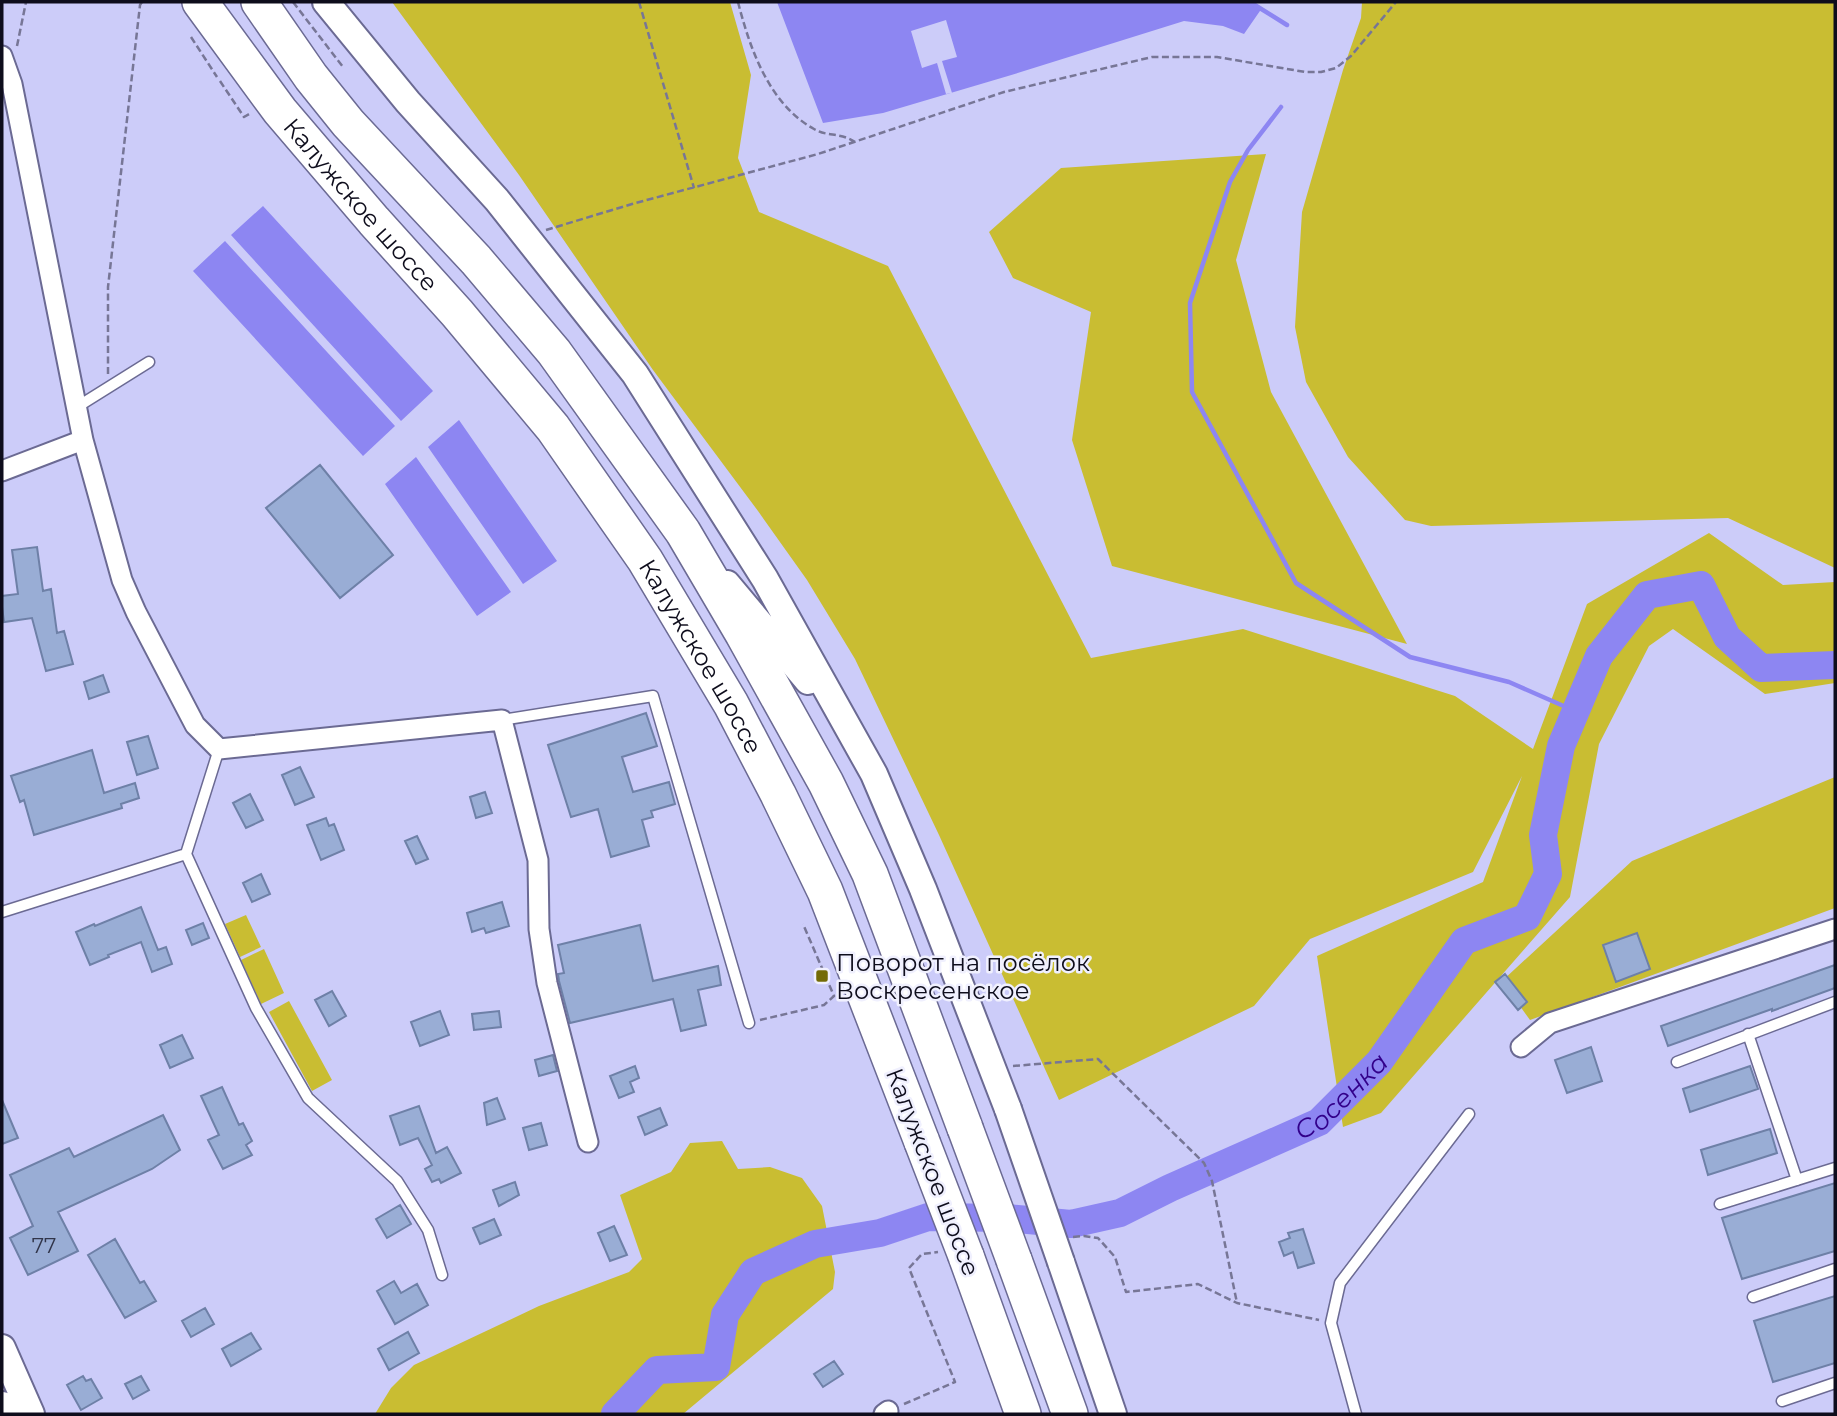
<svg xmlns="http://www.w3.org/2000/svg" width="1837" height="1416" viewBox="0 0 1837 1416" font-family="Montserrat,sans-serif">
  <rect width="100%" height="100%" fill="#ccccf9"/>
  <path fill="#c9bd32" d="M392,2H730L751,75L738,158L759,212L888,266L1091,658L1243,629L1455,696L1533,749L1587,604L1709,533L1783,585L1835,582V683L1765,694L1673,629L1649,646L1599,744L1570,897L1381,1113L1343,1127L1317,956L1483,882L1522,776L1473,872L1310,939L1254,1006L1059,1100L939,835L855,659L807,580L758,511L653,370L519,175Z
    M1362,2H1835V568L1728,518L1431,526L1405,520L1348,457L1306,382L1295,327L1302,212L1343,70L1361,18Z
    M1266,154L1236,260L1271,392L1407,644L1112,566L1072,440L1091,312L1013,278L989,232L1061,168Z
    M1835,777V908L1530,1020L1502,981L1632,861Z
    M246,915L261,947L240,957L225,924Z
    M264,949L284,993L261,1004L241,960Z
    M289,1001L332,1080L312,1091L269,1012Z
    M722,1141L738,1169L770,1167L802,1178L822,1206L835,1272L833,1289L683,1414H375L391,1388L414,1365L539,1306L629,1272L642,1259L620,1195L671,1172L690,1143Z"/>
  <path fill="#8d86f2" d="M777,2H1254L1262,8L1244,34L1223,26L1184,21L1008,76L883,113L823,123Z
    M263,206L433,391L401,421L231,235Z
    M225,241L395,426L363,456L193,271Z
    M459,420L557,561L523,584L428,447Z
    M416,457L511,592L477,616L385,484Z"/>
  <path fill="#ccccf9" d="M946,20L957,57L942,61L952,93L946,94L937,63L922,68L911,31Z"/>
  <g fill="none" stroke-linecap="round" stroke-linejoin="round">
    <path stroke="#8d86f2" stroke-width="4.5" d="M1250,2L1287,25
      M1281,107L1248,150L1230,182L1190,303L1192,392L1296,583L1410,657L1509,682L1575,711"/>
    <path stroke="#8d86f2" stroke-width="28" id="s1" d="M615,1414L657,1370L716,1367L725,1315L753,1272L815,1244L880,1233L928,1217L1007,1218L1071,1224L1120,1213L1170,1188L1319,1122L1379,1062L1464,941L1527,917L1548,874L1543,835L1561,746L1599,656L1647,595L1701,585L1727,637L1761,668L1835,665"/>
  </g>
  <path fill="#99add5" stroke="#6e80a7" stroke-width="2" d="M320,465L393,555L340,598L266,508Z
    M37,547L43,591L51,589L57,633L64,631L73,664L46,671L32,618L4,622L2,607V596L18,594L12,550Z
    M103,675L109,692L89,699L84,682Z
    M646,713L657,746L622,757L633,792L669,782L675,804L651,811L653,817L642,820L649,846L611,857L598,809L571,817L548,745Z
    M148,736L158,768L137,775L127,742Z
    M92,750L104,793L135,783L139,798L121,804L122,808L34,835L24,800L20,802L11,776Z
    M300,767L314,797L295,805L282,775Z
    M485,792L492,813L476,818L470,797Z
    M250,794L263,820L246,828L233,803Z
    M326,818L329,826L334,824L344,850L321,860L307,825Z
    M417,836L428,859L416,864L405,841Z
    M261,874L270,894L252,902L243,883Z
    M502,902L509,926L486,933L484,928L472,932L467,913Z
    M141,907L158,950L166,947L172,964L152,972L141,942L108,955L109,957L90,965L76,932L94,924L95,926Z
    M203,923L209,938L192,945L186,930Z
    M640,925L653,981L718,966L721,985L698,990L706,1025L681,1031L673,999L570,1023L559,981L558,974L564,973L558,945Z
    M1637,933L1650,969L1616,982L1603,945Z
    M1835,965V988L1772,1011V1009L1668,1046L1661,1026Z
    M1505,974L1527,1002L1518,1010L1495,982Z
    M332,991L346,1016L329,1026L315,1000Z
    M440,1011L449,1035L420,1046L411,1022Z
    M499,1011L501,1027L474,1030L472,1014Z
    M182,1035L193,1058L170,1068L160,1045Z
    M1591,1047L1602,1081L1567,1093L1555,1060Z
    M553,1055L557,1071L539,1076L535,1060Z
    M635,1066L639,1078L630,1082L634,1092L619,1098L610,1076Z
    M1750,1066L1758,1089L1690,1112L1683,1089Z
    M222,1087L239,1125L243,1123L252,1141L246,1145L252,1155L223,1169L208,1140L219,1135L201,1096Z
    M497,1098L505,1119L487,1125L484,1103Z
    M2,1100L18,1138L2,1144Z
    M419,1106L436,1153L447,1147L461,1173L441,1183L439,1179L432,1182L425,1169L432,1165L418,1138L400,1145L390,1116Z
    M660,1108L667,1125L645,1135L638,1117Z
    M163,1115L180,1150L152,1169L58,1212L78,1251L28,1275L10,1238L33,1226L10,1175L69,1148L74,1157Z
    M541,1123L547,1145L529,1150L523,1128Z
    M1770,1129L1777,1153L1708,1175L1701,1150Z
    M515,1182L519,1195L499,1206L493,1190Z
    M1835,1183V1251L1742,1279L1722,1218Z
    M400,1205L411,1224L387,1238L376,1219Z
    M494,1219L501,1235L480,1244L473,1228Z
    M614,1226L627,1255L610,1261L598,1233Z
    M1303,1229L1314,1263L1298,1268L1293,1252L1284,1256L1279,1242L1290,1238L1288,1233Z
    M115,1239L140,1283L144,1281L156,1301L125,1318L88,1255Z
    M394,1281L401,1293L417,1284L428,1305L395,1324L377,1291Z
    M1835,1296V1363L1773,1382L1754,1321Z
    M205,1308L214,1324L191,1337L182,1321Z
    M408,1332L419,1353L389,1370L378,1349Z
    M251,1333L261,1349L231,1366L222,1349Z
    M834,1361L843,1374L823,1387L814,1374Z
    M83,1376L86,1381L91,1379L102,1398L81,1410L67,1385Z
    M141,1376L149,1390L133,1399L125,1384Z"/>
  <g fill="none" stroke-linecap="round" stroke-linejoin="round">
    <g stroke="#6b6a93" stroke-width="13">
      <path id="lane" d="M77,407L149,362
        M502,720L653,696L749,1023
        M219,749L186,854L256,1008L308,1098L397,1181L428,1230L442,1275
        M2,912L186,854
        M1748,1034L1797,1180
        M1677,1062L1835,1002
        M1720,1204L1835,1168
        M1753,1297L1835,1269
        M1782,1401L1835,1383
        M1356,1414L1331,1323L1340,1283L1469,1114"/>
    </g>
    <g stroke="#6b6a93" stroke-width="23">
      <path id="street" d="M2,56L12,84L83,440L122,580L136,612L195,725L219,749L502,720L538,860L539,929L547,983L588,1142
        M2,471L83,440
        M1521,1047L1550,1023L1835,929
        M884,1414L888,1411"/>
    </g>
    <g stroke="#6b6a93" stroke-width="30">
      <path id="secondary" d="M326,2L408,102L497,200L635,374L765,579L874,774L923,889L1008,1109
        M727,584L808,681
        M1061,1262L1113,1414
        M2,1348L31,1414
        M2,1405L6,1414"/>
    </g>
    <g stroke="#6b6a93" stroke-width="38">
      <g id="highway">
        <path id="s2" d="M200,2L280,111L374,221L457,313L553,428L645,560L731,704L778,794L825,891L922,1142"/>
        <path d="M259,2L311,77L348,123L476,260L554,352L683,532L743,634L826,783L870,874L965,1128"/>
        <path d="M966,1256L1023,1414"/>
        <path d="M1014,1260L1070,1414"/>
      </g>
    </g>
    <path stroke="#777696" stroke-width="2.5" stroke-dasharray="7 3.5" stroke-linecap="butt" d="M293,2L343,67
      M639,2L694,188
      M738,2C750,49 769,104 814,129C827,137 840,132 855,142
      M191,37L217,77
      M17,46L26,2
      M220,81L244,117L251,113
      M546,230L632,204L818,154L1004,92L1152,57H1217L1305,72H1321L1336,68L1351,56L1396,2
      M108,374V287L140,5L142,2
      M760,1020L824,1005L834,996L803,924
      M1013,1066L1098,1059L1204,1163L1212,1181L1237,1303
      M1073,1237L1084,1236L1098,1238L1115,1257L1126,1292L1198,1284L1237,1303L1319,1320
      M904,1404L955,1382L909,1268L922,1254L938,1252"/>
    <use href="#lane" stroke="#fff" stroke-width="10"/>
    <use href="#street" stroke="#fff" stroke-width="19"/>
    <use href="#secondary" stroke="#fff" stroke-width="26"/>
    <use href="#highway" stroke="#fff" stroke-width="35"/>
    <g stroke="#6b6a93" stroke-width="30" stroke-linecap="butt">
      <path id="secondary-bridge" d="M1008,1109L1061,1262"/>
    </g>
    <g stroke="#6b6a93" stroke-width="38" stroke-linecap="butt">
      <path id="highway-bridge" d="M965,1128L1014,1260
        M922,1142L966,1256"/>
    </g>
    <use href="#secondary-bridge" stroke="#fff" stroke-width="26"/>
    <use href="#highway-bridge" stroke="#fff" stroke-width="35"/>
  </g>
  <rect fill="#736b06" stroke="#f0f0fe" stroke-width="2.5" x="815" y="969" width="14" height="14" rx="3.5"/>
  <g text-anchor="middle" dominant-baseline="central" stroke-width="5" stroke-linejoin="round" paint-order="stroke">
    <g font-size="21" fill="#31354a">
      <text x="44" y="1245">77</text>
    </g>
    <g font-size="24" fill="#0e0d1c" stroke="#f0f0fe">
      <text stroke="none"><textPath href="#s2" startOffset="259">Калужское шоссе</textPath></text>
      <text stroke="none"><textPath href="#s2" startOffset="826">Калужское шоссе</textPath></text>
      <text transform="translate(933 1172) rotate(69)">Калужское шоссе</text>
    </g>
    <g font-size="24" fill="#0e0d1c" stroke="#f0f0fe" text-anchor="start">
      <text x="836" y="962">Поворот на посёлок<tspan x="836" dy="28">Воскресенское</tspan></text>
    </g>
    <g font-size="26" font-style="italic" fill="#32008a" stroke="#f0f0fe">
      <text stroke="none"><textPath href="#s1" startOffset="854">Сосенка</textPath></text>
    </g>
  </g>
  <rect width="1837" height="1416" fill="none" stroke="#0e0d1c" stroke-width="7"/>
</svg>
